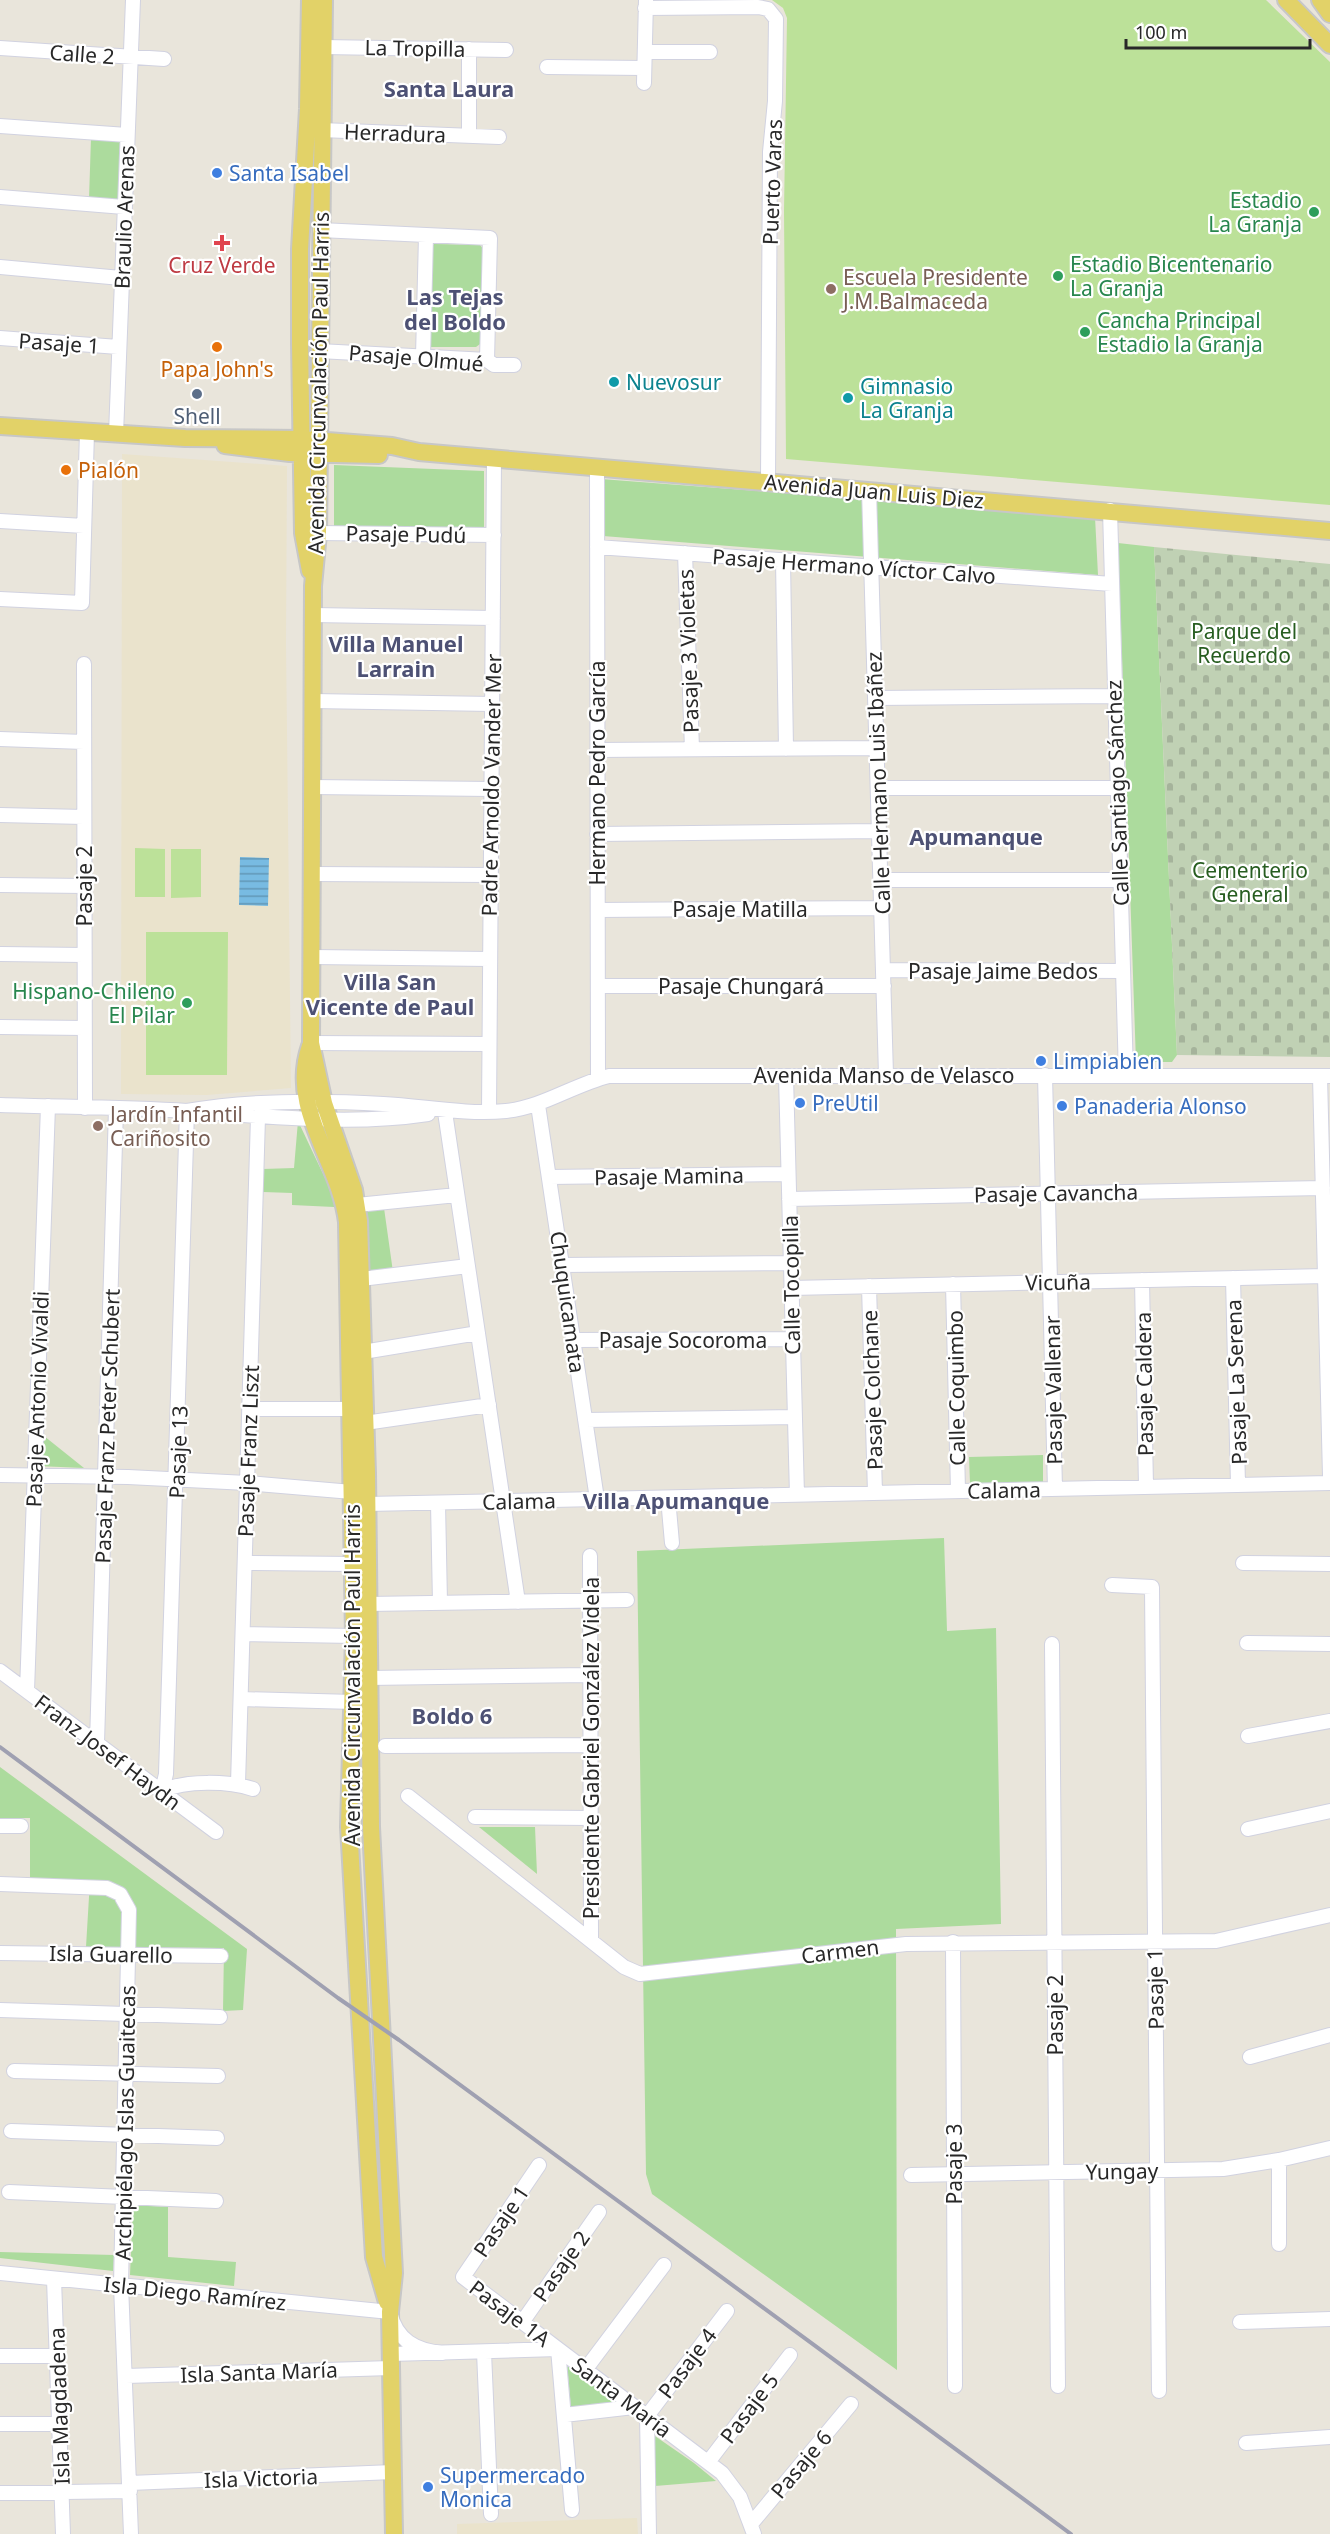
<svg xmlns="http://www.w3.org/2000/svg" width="1330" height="2534" viewBox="0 0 1330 2534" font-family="'Noto Sans',sans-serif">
  <defs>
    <pattern id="cemetery-stones" width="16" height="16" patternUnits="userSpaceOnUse" patternTransform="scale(1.5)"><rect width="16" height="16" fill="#c0d1b4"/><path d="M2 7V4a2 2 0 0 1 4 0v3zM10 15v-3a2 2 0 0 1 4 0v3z" fill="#a5b39b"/></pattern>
    <pattern id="water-rules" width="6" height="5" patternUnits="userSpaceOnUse" patternTransform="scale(1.5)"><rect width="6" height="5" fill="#78bbe2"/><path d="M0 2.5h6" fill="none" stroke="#6298b7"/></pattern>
  </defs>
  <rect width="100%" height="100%" fill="#e9e5db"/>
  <path fill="#eae3cc" d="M122,454L287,466L286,643L291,1088L207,1095L121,1094Z
    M637,2518L638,2534H457V2524Z"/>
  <path fill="#acdb9d" d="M91,138L120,139L118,202L89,199Z
    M434,244L480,245L484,250L480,344L476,347H429V250Z
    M334,465L484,471V528L334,527Z
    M601,479L1095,517L1098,575L603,536Z
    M1118,543L1154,547L1177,1055L1172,1062H1136Z
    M298,1121L334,1197V1207L292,1205V1193L263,1192V1169L294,1168Z
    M384,1208L393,1272L365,1276L363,1212Z
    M39,1432L84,1468L37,1466Z
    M1043,1455V1482L970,1483L969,1457Z
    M944,1538L947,1631L996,1628L1001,1924L896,1929L897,2370L652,2194L646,2174L637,1551Z
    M0,1767L247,1949L243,2010L223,2011L224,1948L86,1947L90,1880H30V1818H0Z
    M479,1827H535L537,1874Z
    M133,2205L168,2207V2257L236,2262L234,2286L130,2275Z
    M0,2252L114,2255L113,2271L0,2258Z
    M567,2364L621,2405L571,2408Z
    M652,2434L694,2463L716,2481L655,2486Z"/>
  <path fill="url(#cemetery-stones)" d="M1154,547L1330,564V1057L1177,1055Z"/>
  <path fill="#bce199" d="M772,0H1266L1330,62V505L786,459L784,211L787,18L783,8Z
    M135,848L165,849V897H135Z
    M171,849H201V897L171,898Z
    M146,932H228L227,1075H146Z"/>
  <path fill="url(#water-rules)" d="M240,857L269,858L268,906L239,905Z"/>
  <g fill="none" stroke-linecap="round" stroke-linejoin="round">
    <g stroke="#d1d2e0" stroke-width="16">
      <path id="minor" d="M645,8L758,7L768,9L776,19L775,101L770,152L768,482
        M323,47L506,50
        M0,48L164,59
        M645,52H710
        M547,67L644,68
        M644,83L646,0
        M0,126L127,135
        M321,130L499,137
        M469,136V49
        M0,197L124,207
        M320,230L490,238L487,360
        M0,267L121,278
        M0,338L118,347
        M319,351L487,360L494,365H514
        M423,357L426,236
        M116,434L133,0
        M597,467L598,1079
        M869,490L886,1075
        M1110,510L1126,1075
        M0,521L84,526
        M318,533L494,535
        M597,547L1112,584
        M685,553L692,749
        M783,560L786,749
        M0,599L82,603L87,432
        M313,615L493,618
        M84,664L85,1108
        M875,698L1114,696
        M313,701L492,704
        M0,739L84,742
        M597,750L877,748
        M312,787L491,789
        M878,788H1117
        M0,815L84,817
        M597,834L879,831
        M312,874L491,875
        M881,880H1119
        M0,885L85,886
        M598,910L881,908
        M0,954L84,955
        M312,957L490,959
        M883,970L1122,971
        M598,986H884
        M0,1027L84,1028
        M311,1043L489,1044
        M1045,1075L1055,1489
        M786,1076L797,1495
        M1320,1076L1330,1476
        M0,1105C62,1107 125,1107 187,1111C266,1116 349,1126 428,1114
        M538,1105L597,1499
        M187,1111C251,1100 318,1100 383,1104C424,1106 464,1115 506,1111C543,1107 573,1085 609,1076H1330
        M445,1112L518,1602
        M489,1112L494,458
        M549,1177L788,1174
        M789,1199L1323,1188
        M357,1205L457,1195
        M562,1265L791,1263
        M1233,1278L1238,1485
        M361,1279L468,1266
        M1142,1280L1146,1487
        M953,1284L958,1491
        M869,1286L875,1493
        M791,1288L1325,1276
        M573,1340L793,1339
        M363,1352L478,1333
        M250,1409H350
        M585,1420L795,1417
        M365,1423L489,1405
        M0,1475L128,1477L247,1483L352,1492L367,1504L1330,1483
        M668,1498L672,1543
        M438,1503L440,1603
        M590,1556L591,1939
        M245,1563L353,1564
        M1243,1563L1330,1564
        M1112,1585L1152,1587L1159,2391
        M368,1604L627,1600
        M243,1634L354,1636
        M1247,1643L1330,1644
        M1052,1644L1058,2386
        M0,1671L216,1832
        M368,1678L590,1675
        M27,1691L48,1106
        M241,1699L354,1702
        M1248,1736L1330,1721
        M97,1743L116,1109
        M385,1746L590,1745
        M238,1784L258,1117
        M162,1791L166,1774L187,1111
        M162,1791C185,1780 229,1781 253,1789
        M408,1796L624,1967L640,1974L906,1944L1216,1941L1330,1915
        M475,1817L590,1818
        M0,1826H21
        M1248,1829L1330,1811
        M0,1884L107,1888L120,1894L129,1910L121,2285L131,2534
        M953,1942L955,2386
        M0,1953L221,1956
        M0,2010L220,2017
        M1250,2057L1330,2035
        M14,2071L218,2076
        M11,2131L217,2138
        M539,2165L463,2277L558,2349L572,2510
        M911,2175L1223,2169L1279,2160L1330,2148
        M9,2192L216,2201
        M1279,2244V2160
        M0,2273L390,2312C396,2340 416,2351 443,2353
        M54,2279L63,2534
        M523,2321L599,2212
        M1240,2322L1330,2319
        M484,2352L491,2514
        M391,2354L558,2349L722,2473L740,2497L754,2534
        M0,2356H57
        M585,2370L664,2265
        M126,2376L391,2368
        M564,2415L634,2407
        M0,2424H59
        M1246,2443L1330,2437
        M709,2461L790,2355
        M130,2483L393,2472
        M0,2493L130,2491
        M751,2524L851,2404
        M649,2534L647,2416L727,2311"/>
    </g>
    <g stroke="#c7c7c7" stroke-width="20">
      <path id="major" d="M310,0L308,109L300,249V343L303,533L310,571
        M324,0L318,533L313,586L311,1043L324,1103L354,1190L359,1221L367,1473L371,1827L394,2273L390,2312L394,2534
        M1286,0L1330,45
        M1320,0L1330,14
        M0,426L185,438L301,439L392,446L419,452L1330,531
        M225,445L290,453L379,455
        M310,1046C288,1109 340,1162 347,1222L354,1636L349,1827L374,2257L387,2302"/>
    </g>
    <use href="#minor" stroke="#fff" stroke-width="14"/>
    <use href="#major" stroke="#e2d268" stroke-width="16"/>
    <path stroke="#9fa0b1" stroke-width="4" d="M0,1747L338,1998L399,2040L1071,2534"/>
  </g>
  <g fill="#3f7fe0" stroke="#fff" stroke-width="2">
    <circle cx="217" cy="173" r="6"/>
    <circle cx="1041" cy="1061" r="6"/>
    <circle cx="800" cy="1103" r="6"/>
    <circle cx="1062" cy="1106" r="6"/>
    <circle cx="428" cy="2487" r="6"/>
  </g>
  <g fill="#2e9e5b" stroke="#fff" stroke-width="2">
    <circle cx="1314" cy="212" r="6"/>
    <circle cx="1058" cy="276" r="6"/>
    <circle cx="1085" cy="332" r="6"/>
    <circle cx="187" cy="1003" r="6"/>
  </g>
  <path fill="#e0444e" stroke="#fff" stroke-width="2" d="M219 234h6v6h6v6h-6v6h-6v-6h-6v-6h6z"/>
  <g fill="#8d6e63" stroke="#fff" stroke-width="2">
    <circle cx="831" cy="289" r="6"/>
    <circle cx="98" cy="1126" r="6"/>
  </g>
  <g fill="#e8710a" stroke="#fff" stroke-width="2">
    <circle cx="217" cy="347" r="6"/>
    <circle cx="66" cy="470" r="6"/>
  </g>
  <g fill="#0f9aa8" stroke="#fff" stroke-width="2">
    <circle cx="614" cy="382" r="6"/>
    <circle cx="848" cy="398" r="6"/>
  </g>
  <circle fill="#5c6f8a" stroke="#fff" stroke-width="2" cx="197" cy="394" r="6"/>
  <g text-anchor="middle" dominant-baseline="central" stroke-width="4.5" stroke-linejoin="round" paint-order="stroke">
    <g font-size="21" fill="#282828" stroke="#fff">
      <text transform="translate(415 48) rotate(1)">La Tropilla</text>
      <text transform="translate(82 54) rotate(4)">Calle 2</text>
      <text transform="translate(395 133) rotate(2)">Herradura</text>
      <text transform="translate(772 182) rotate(-88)">Puerto Varas</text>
      <text transform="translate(124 217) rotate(-88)">Braulio Arenas</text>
      <text transform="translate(59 343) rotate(4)">Pasaje 1</text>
      <text transform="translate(416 358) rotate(5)">Pasaje Olmué</text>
      <text transform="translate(318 383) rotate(-89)">Avenida Circunvalación Paul Harris</text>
      <text transform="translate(874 491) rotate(5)">Avenida Juan Luis Diez</text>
      <text transform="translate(406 534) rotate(1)">Pasaje Pudú</text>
      <text transform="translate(854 566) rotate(4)">Pasaje Hermano Víctor Calvo</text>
      <text transform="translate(688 651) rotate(-92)">Pasaje 3 Violetas</text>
      <text transform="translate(597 773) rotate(-90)">Hermano Pedro García</text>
      <text transform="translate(878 783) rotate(-92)">Calle Hermano Luis Ibáñez</text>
      <text transform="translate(491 785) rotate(-89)">Padre Arnoldo Vander Mer</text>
      <text transform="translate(1117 793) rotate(-92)">Calle Santiago Sánchez</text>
      <text transform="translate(84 886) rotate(-90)">Pasaje 2</text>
      <text x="740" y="909">Pasaje Matilla</text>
      <text x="1003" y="971">Pasaje Jaime Bedos</text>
      <text x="741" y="986">Pasaje Chungará</text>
      <text x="884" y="1075">Avenida Manso de Velasco</text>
      <text transform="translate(669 1176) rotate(-1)">Pasaje Mamina</text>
      <text transform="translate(1056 1193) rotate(-1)">Pasaje Cavancha</text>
      <text transform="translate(1058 1282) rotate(-1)">Vicuña</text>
      <text transform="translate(791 1285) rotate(-91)">Calle Tocopilla</text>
      <text transform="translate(568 1302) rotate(82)">Chuquicamata</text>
      <text x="683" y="1340">Pasaje Socoroma</text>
      <text transform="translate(1236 1382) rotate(-92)">Pasaje La Serena</text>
      <text transform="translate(1144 1384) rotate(-91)">Pasaje Caldera</text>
      <text transform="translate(956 1388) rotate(-91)">Calle Coquimbo</text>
      <text transform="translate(872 1390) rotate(-92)">Pasaje Colchane</text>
      <text transform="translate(1053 1390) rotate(-91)">Pasaje Vallenar</text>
      <text transform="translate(37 1399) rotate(-88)">Pasaje Antonio Vivaldi</text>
      <text transform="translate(107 1426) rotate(-88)">Pasaje Franz Peter Schubert</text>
      <text transform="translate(248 1451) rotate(-88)">Pasaje Franz Liszt</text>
      <text transform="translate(178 1452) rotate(-88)">Pasaje 13</text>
      <text transform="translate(1004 1490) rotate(-1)">Calama</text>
      <text transform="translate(519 1501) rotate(-1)">Calama</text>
      <text transform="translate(352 1675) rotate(-90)">Avenida Circunvalación Paul Harris</text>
      <text transform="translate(591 1748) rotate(-90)">Presidente Gabriel González Videla</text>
      <text transform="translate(108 1752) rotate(37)">Franz Josef Haydn</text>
      <text transform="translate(840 1951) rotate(-7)">Carmen</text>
      <text transform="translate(111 1954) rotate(1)">Isla Guarello</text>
      <text transform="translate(1155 1989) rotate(-91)">Pasaje 1</text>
      <text transform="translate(1055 2015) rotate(-90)">Pasaje 2</text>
      <text transform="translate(125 2123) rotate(-89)">Archipiélago Islas Guaitecas</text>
      <text transform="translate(954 2164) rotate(-90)">Pasaje 3</text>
      <text transform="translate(1122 2171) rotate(-1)">Yungay</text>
      <text transform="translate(501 2221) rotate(-56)">Pasaje 1</text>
      <text transform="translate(561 2266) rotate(-55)">Pasaje 2</text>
      <text transform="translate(195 2293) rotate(6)">Isla Diego Ramírez</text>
      <text transform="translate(510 2313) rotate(37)">Pasaje 1A</text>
      <text transform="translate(687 2363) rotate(-53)">Pasaje 4</text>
      <text transform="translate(259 2372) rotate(-2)">Isla Santa María</text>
      <text transform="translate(622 2397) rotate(37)">Santa María</text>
      <text transform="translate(59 2406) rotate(-92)">Isla Magdadena</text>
      <text transform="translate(749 2408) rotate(-53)">Pasaje 5</text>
      <text transform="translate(801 2464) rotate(-50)">Pasaje 6</text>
      <text transform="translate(261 2478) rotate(-2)">Isla Victoria</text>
    </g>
    <g font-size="21" fill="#366cbe" stroke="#fff" text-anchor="start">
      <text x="229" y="173">Santa Isabel</text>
      <text x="1053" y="1061">Limpiabien</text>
      <text x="812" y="1103">PreUtil</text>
      <text x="1074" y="1106">Panaderia Alonso</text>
      <text x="440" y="2475">Supermercado<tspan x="440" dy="24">Monica</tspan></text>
    </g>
    <g font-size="21" fill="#27864d" stroke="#fff" text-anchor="end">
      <text x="1302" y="200">Estadio<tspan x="1302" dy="24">La Granja</tspan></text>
      <text x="1070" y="264" text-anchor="start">Estadio Bicentenario<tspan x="1070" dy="24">La Granja</tspan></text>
      <text x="1097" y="320" text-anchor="start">Cancha Principal<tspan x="1097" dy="24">Estadio la Granja</tspan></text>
      <text x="175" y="991">Hispano-Chileno<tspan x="175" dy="24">El Pilar</tspan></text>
    </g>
    <g font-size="21" fill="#be3a42" stroke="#fff">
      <text x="222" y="265">Cruz Verde</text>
    </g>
    <g font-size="21" fill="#785e54" stroke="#fff" text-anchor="start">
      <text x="843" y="277">Escuela Presidente<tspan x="843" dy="24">J.M.Balmaceda</tspan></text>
      <text x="110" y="1114">Jardín Infantil<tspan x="110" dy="24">Cariñosito</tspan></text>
    </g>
    <g font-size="21" fill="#c56008" stroke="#fff">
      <text x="217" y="369">Papa John's</text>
      <text x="78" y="470" text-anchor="start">Pialón</text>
    </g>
    <g font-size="21" fill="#0d838f" stroke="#fff" text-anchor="start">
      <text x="626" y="382">Nuevosur</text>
      <text x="860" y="386">Gimnasio<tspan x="860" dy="24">La Granja</tspan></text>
    </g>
    <g font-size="21" fill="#4e5e75" stroke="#fff">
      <text x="197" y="416">Shell</text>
    </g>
    <g font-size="21" fill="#275d20" stroke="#fff">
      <text x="1244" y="631">Parque del<tspan x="1244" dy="24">Recuerdo</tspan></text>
      <text x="1250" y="870">Cementerio<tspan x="1250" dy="24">General</tspan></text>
    </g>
    <g font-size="22" font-weight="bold" fill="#4d5174" stroke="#fff">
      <text x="449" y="88">Santa Laura</text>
      <text x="455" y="296">Las Tejas<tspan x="455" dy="25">del Boldo</tspan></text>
      <text x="396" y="643">Villa Manuel<tspan x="396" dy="25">Larrain</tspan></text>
      <text x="976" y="836">Apumanque</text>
      <text x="390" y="981">Villa San<tspan x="390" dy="25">Vicente de Paul</tspan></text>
      <text x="676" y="1500">Villa Apumanque</text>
      <text x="452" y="1715">Boldo 6</text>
    </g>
  </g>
  <path d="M1126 39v9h184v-9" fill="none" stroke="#282828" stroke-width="3"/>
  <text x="1135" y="39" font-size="18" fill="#282828" stroke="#ffffff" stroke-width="4.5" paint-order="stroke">100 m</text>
</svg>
